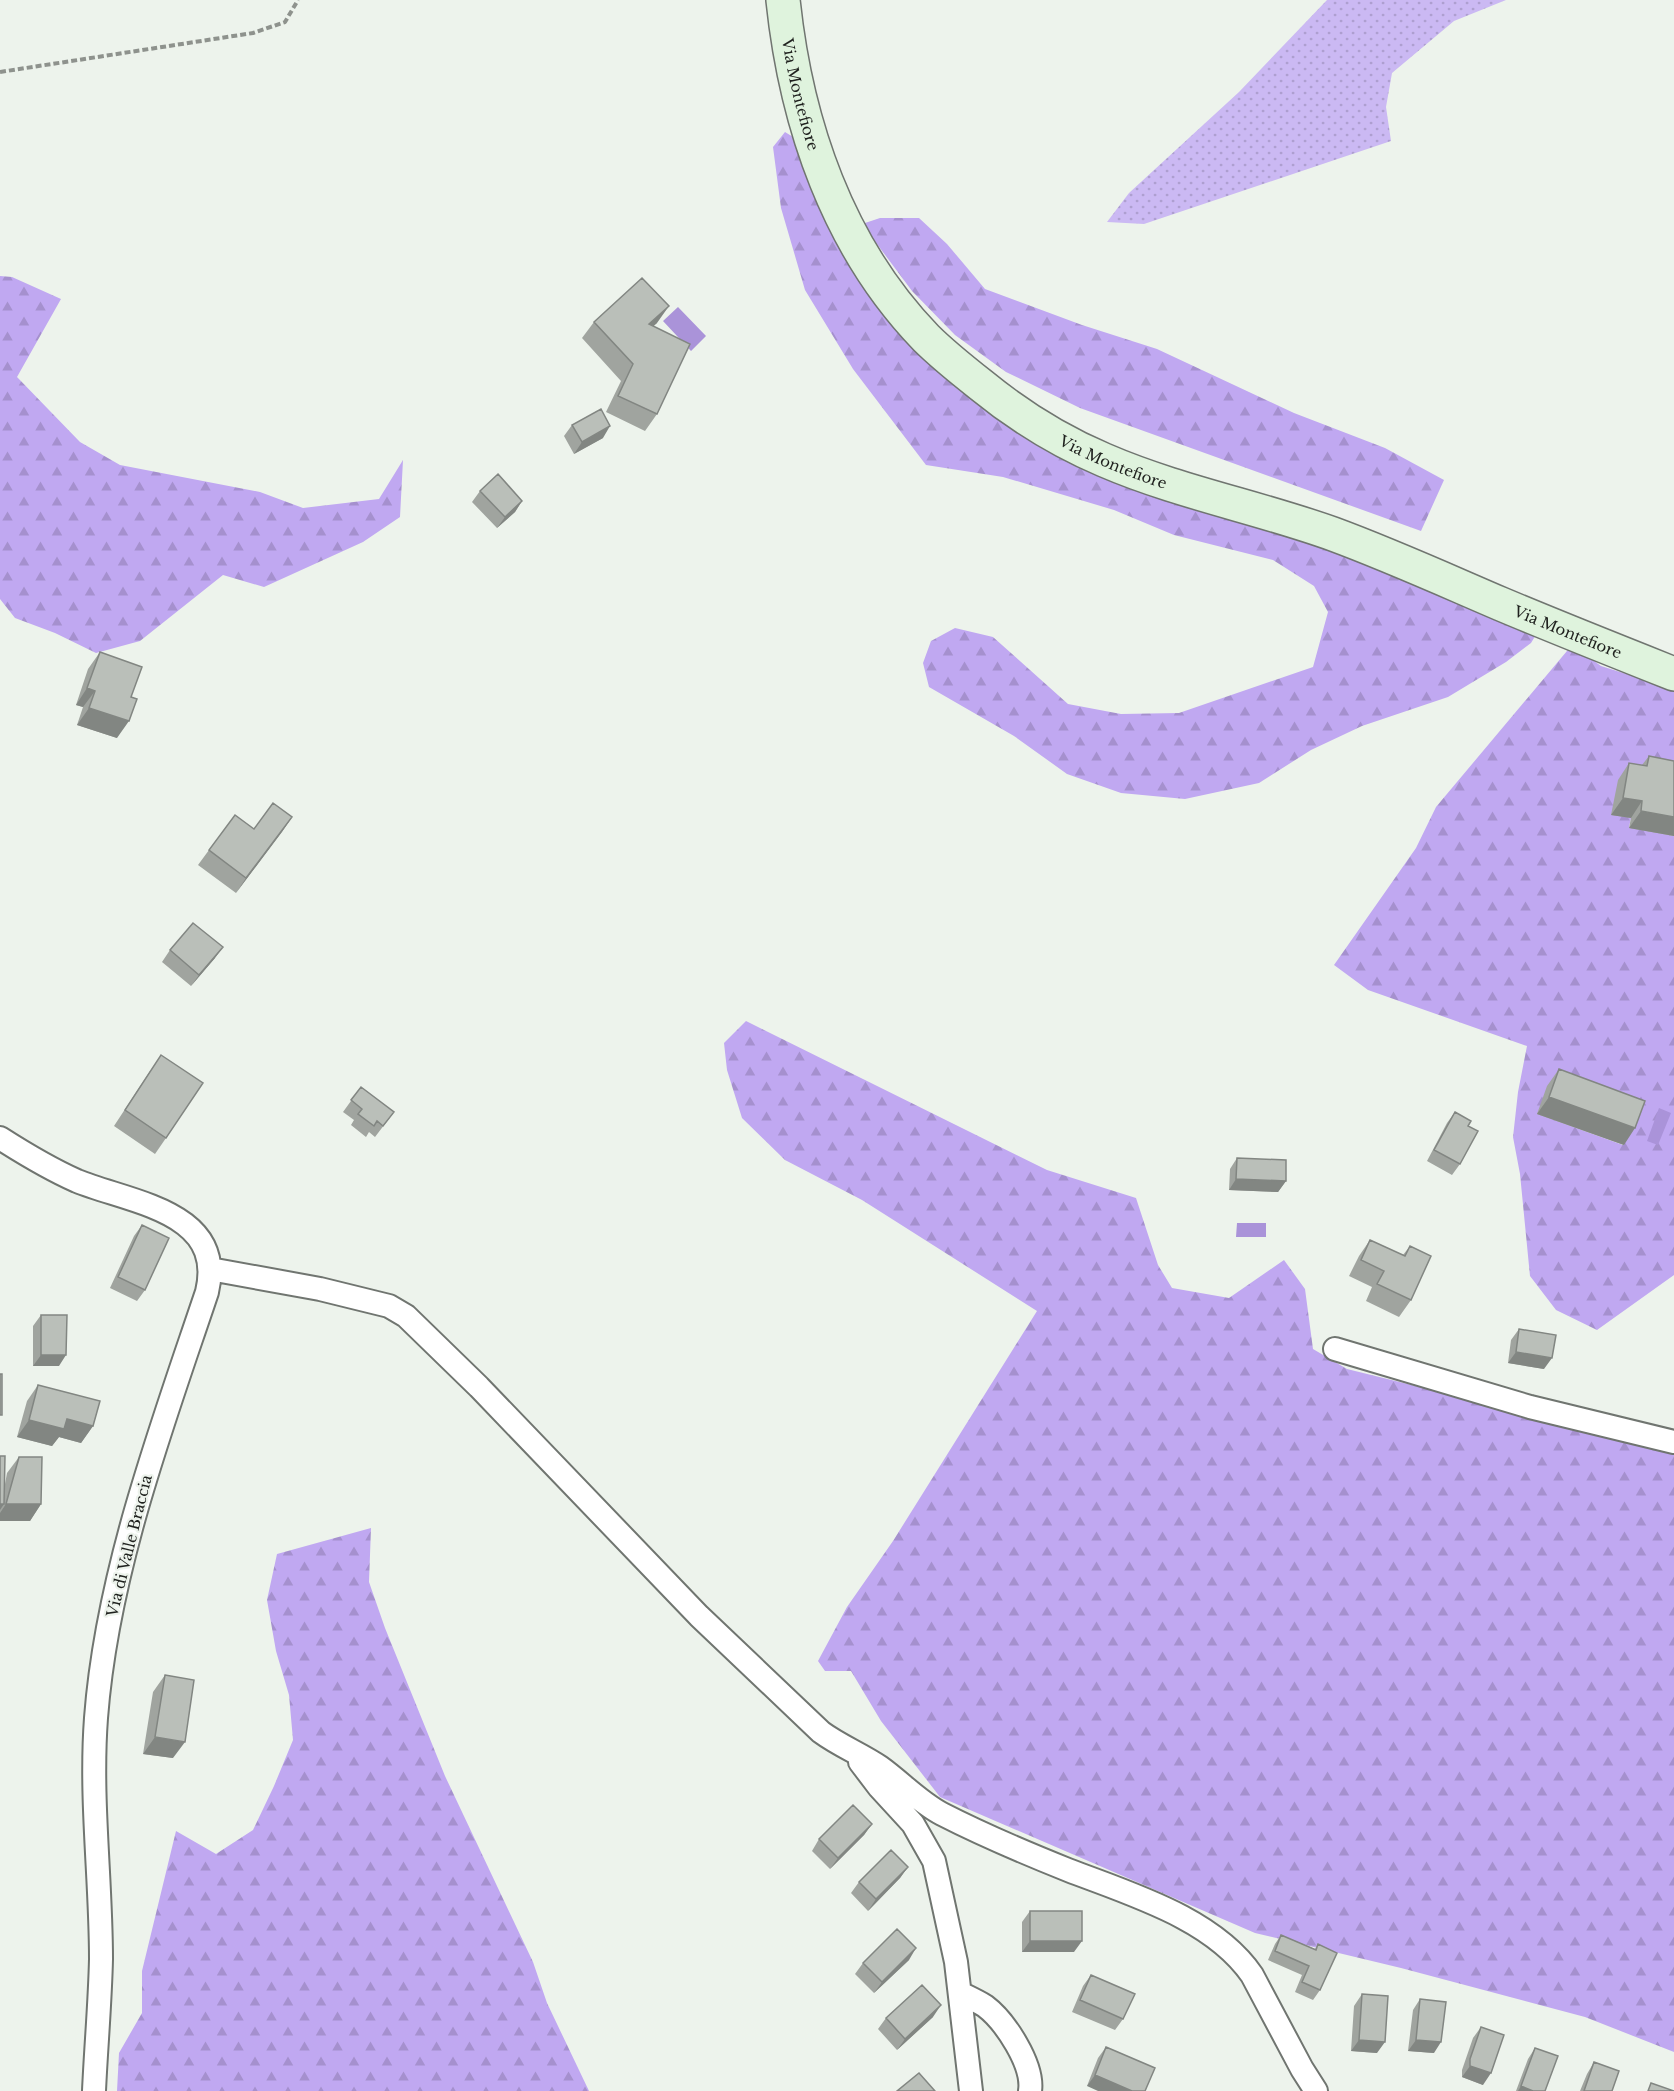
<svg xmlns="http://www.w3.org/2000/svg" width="1674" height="2091" viewBox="0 0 1674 2091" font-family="'Libre Baskerville',serif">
  <defs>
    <pattern id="grass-dots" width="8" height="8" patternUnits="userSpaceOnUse" patternTransform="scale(1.5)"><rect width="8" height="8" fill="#cbb9f3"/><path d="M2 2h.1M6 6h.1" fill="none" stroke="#ae9fd0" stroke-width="1.8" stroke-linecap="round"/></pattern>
    <pattern id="forest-firs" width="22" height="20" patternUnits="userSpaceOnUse" patternTransform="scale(1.5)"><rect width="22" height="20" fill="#c0a8f1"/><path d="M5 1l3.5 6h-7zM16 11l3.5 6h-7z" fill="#a590ce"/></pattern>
  </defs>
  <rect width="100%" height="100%" fill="#edf3ec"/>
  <path fill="url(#grass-dots)" d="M1327,0H1506L1454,21L1392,73L1386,107L1391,141L1144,224L1107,222L1129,193L1239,92Z"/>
  <path fill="url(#forest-firs)" fill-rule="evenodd" d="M785,132L806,145L837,226L985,401L1328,545L1540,628L1531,643L1506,662L1448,697L1362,726L1311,750L1259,783L1185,799L1121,793L1067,774L1014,736L929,687L923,663L931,641L955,628L993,637L1068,704L1121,714L1179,713L1313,667L1328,612L1314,586L1273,560L1174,535L1114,510L1003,477L926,465L853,369L805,290L781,208L773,147Z
    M880,218H919L947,244L985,289L1082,325L1157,349L1294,413L1385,448L1444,480L1421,531L1080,408L1006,372L955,335L912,291L862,224Z
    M0,276L12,277L61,299L17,377L80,442L120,465L260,492L303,508L379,499L403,460L400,517L363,542L264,587L223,575L140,641L96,653L55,633L15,618L0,599Z
    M1572,645L1601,666L1674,689V780L1631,818L1629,827L1674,836V1275L1597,1330L1556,1310L1530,1276L1520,1174L1513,1137L1518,1092L1527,1046L1368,990L1334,965L1416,848L1436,807ZM1538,1114L1634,1118L1623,1145Z
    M746,1021L1047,1170L1136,1198L1158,1265L1172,1288L1229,1298L1284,1260L1305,1289L1313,1349L1347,1369L1674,1450V2052L1585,2017L1401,1968L1255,1933L940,1797L881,1721L851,1671H825L818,1661L847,1607L893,1541L1037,1311L862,1200L785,1160L742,1118L727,1070L724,1043Z
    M371,1528L369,1582L385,1628L445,1776L533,1962L547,2003L589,2091H117L119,2053L142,2013V1971L176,1831L216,1854L253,1830L274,1786L293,1740L289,1695L276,1651L267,1600L277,1554Z"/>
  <path fill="#aa93d9" d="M678,307L706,336L691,351L663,321Z
    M1659,1108L1671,1113L1658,1145L1647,1141Z
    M1237,1223H1266V1237H1236Z"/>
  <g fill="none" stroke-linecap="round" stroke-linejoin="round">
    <g stroke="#707570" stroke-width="26">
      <path id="minor" d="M0,1138C25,1154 50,1169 77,1181C131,1203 226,1211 207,1292C161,1429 107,1573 96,1718C90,1799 101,1879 101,1959C100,2003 96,2047 94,2091
        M210,1269L320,1289L389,1306L406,1316L479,1387L699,1616L821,1732C840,1746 861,1754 880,1767C901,1782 919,1802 942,1814C981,1834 1028,1854 1068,1870C1130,1894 1213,1918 1252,1975L1302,2069L1316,2091
        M1335,1349L1530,1407L1674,1442
        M860,1762L879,1787L913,1824L934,1861L956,1962L971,2091
        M960,1993C968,1997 977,2001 985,2006C1005,2021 1034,2065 1030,2091"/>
    </g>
    <g stroke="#707570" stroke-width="36">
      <g id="secondary">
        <path id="s1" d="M783,0C796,124 838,247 926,338C943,355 962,370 981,385C1019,416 1059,441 1104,460C1178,492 1258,507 1333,534C1390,555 1445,580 1501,604C1558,628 1616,651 1674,674"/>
      </g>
    </g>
    <path stroke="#8e928d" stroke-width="4" stroke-dasharray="6 3" stroke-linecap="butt" d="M0,72L253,33L285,22L298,0"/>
    <use href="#minor" stroke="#fff" stroke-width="22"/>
    <use href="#secondary" stroke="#dff3dd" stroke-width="33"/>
  </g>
  <path fill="#a0a49f" d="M594,322L657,323L653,326L657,414L645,431L606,412L621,381L582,338Z
    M572,425L603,438L574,454L564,436Z
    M480,491L522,501L515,512L497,528L472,502Z
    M100,652L117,738L77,725L83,707L76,705L88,669Z
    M1649,756L1674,761V836L1629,828L1631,818L1611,815L1618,780L1629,763L1642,765Z
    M292,817L236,893L198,865L209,850L254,829Z
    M170,950L215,958L191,986L162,962Z
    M1559,1069L1624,1145L1537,1114L1547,1086Z
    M150,1071L166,1138L155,1154L114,1126Z
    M361,1087L394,1112L375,1137L369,1132L366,1137L351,1125L354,1120L343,1112Z
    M1455,1112L1468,1126L1460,1164L1452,1175L1427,1161L1447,1123Z
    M1237,1158L1286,1181L1278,1192L1229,1190L1230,1169Z
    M142,1225L145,1290L137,1301L110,1288L134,1236Z
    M1370,1240L1403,1255L1410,1246L1411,1300L1399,1317L1366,1301L1372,1287L1349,1276L1359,1256Z
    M41,1315L59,1366H33V1326Z
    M1519,1329L1544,1369L1508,1363L1511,1340Z
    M38,1385L93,1426L81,1443L59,1437L52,1446L17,1437L27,1401Z
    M0,1456L5,1484L7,1473L19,1457L41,1504L30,1521H0Z
    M165,1675L173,1758L143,1754L153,1692Z
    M872,1824L864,1835L830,1869L812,1851L819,1839Z
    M908,1867L900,1878L868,1911L851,1893L859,1882Z
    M1030,1911L1074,1952H1022V1922Z
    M1281,1935L1315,1949L1318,1944L1320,1990L1313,2000L1295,1992L1302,1975L1268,1960L1275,1944Z
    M909,1960L874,1993L855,1974L863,1963Z
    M1091,1975L1123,2019L1115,2030L1072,2012L1083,1986Z
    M1362,1994L1377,2053L1351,2051L1354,2006Z
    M1420,1999L1434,2053L1408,2051L1413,2010Z
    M933,2017L897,2050L878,2029L886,2018Z
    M1481,2027L1483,2085L1462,2077V2070L1473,2038Z
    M1106,2047L1155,2068L1087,2086L1098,2058Z
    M1535,2048L1545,2091H1516L1528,2059Z
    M1594,2062L1612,2091H1580L1587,2074Z"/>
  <path fill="#828682" d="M669,306L657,323L637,341L649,324Z
    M610,426L603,438L574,454L582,442Z
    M522,501L515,512L497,528L505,517Z
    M87,688L95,691L83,707L76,705Z
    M89,708L129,721L117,738L77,725Z
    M1623,798L1642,801L1631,818L1611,815Z
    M1641,811L1674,817V836L1629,828Z
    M292,817L282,832L236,893L246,878Z
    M223,947L215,958L191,986L199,975Z
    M1549,1097L1635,1128L1624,1145L1537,1114Z
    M1236,1179L1286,1181L1278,1192L1229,1190Z
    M1516,1352L1552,1358L1544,1369L1508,1363Z
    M41,1355H66L59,1366H33Z
    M67,1419L93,1426L81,1443L59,1437L52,1446L17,1437L29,1420Z
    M0,1504H4L0,1510Z
    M6,1504H41L30,1521H0V1513Z
    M155,1737L185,1742L173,1758L143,1754Z
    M872,1824L864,1835L830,1869L838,1858Z
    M908,1867L900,1878L868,1911L876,1899Z
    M1030,1941H1082L1074,1952H1022Z
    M916,1948L909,1960L874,1993L882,1982Z
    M941,2005L933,2017L897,2050L905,2039Z
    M1359,2040L1385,2042L1377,2053L1351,2051Z
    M1416,2040L1441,2042L1434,2053L1408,2051Z
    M1470,2066L1491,2073L1483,2085L1462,2077Z
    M1095,2075L1132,2091H1098L1087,2086Z
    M1521,2086L1533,2091H1518Z"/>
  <path fill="#babfb9" stroke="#828682" stroke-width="1.5" d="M642,278L669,306L649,324L690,344L657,414L618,396L633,364L594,322Z
    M601,409L610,426L582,442L572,425Z
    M498,474L522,501L505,517L480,491Z
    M100,652L142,667L131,697L137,699L129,721L89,708L95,691L87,688Z
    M1649,756L1674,761V817L1641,811L1642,801L1623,798L1629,763L1647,766Z
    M273,803L292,817L246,878L209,850L235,815L254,829Z
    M193,923L223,947L199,975L170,950Z
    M161,1055L203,1083L166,1138L125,1110Z
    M1559,1069L1645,1101L1635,1128L1549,1097Z
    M361,1087L394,1112L383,1126L377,1121L374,1126L358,1114L362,1109L351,1100Z
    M1455,1112L1471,1121L1468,1126L1478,1131L1460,1164L1434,1150Z
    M1237,1158L1286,1160V1181L1236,1179Z
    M142,1225L169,1238L145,1290L118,1277Z
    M1370,1240L1405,1256L1410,1246L1431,1256L1411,1300L1377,1284L1384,1271L1361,1260Z
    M41,1315H67L66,1355H41Z
    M1519,1329L1556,1335L1552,1358L1516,1352Z
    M0,1374H2V1415H0Z
    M38,1385L100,1401L93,1426L67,1419L64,1429L29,1420Z
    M0,1456H5L4,1504H0Z
    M19,1457H42L41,1504H6Z
    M165,1675L194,1680L185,1742L155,1737Z
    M853,1805L872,1824L838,1858L819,1839Z
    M891,1850L908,1867L876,1899L859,1882Z
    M1030,1911H1082V1941H1030Z
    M897,1929L916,1948L882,1982L863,1963Z
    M1281,1935L1316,1950L1318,1944L1337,1953L1320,1990L1302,1982L1309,1966L1275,1951Z
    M1091,1975L1135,1994L1123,2019L1080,2000Z
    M922,1985L941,2005L905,2039L886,2018Z
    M1362,1994L1388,1996L1385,2042L1359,2040Z
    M1420,1999L1446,2002L1441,2042L1416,2040Z
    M1481,2027L1504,2035L1491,2073L1470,2066V2059Z
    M1106,2047L1155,2068L1145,2091H1132L1095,2075Z
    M1535,2048L1558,2056L1545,2091H1533L1521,2086Z
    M1594,2062L1619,2071L1612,2091H1584Z
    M919,2073L935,2091H897Z
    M1651,2083L1674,2091H1648Z"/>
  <g text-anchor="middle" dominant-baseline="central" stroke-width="4.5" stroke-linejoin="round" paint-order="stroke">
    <g font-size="15" fill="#1f211e" stroke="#edf3ec">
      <text stroke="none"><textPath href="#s1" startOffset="96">Via Montefiore</textPath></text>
      <text stroke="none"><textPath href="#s1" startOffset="600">Via Montefiore</textPath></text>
      <text stroke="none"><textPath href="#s1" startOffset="1086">Via Montefiore</textPath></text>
      <text transform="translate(129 1546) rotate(-76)">Via di Valle Braccia</text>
    </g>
  </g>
</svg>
